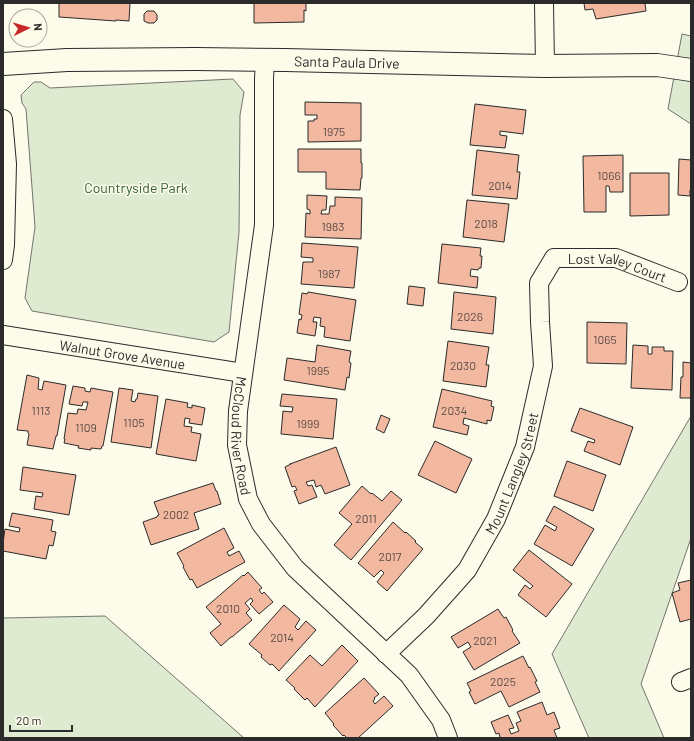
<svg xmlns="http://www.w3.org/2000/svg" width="694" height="741" viewBox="0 0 694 741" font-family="Barlow,sans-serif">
  <rect width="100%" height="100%" fill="#fdfbea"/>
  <path fill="#deebd1" stroke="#74746e" d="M682,34L691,36V124L668,109Z
    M233,79L244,92L240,115L239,232L229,332L214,342L32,311L25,298L35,227L26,109L22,103L21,95L34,82H41L50,88Z
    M691,416V538L641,684L664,738H589L552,654Z
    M105,616L244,738H3V618Z"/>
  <path fill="#f2b8a0" stroke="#2b2b2b" d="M59,3H130L129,21L116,20V21L59,17Z
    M254,3H306V11L304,10V22L254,23Z
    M584,3H645L646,11L596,19L593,9L585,10Z
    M147,11H154L157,15V20L154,23H148L144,21V14Z
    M305,102L361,103V141L308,142V121H314V119H317V115H305Z
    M475,104L526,110L523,134L500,131V135L507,136L505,148L470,145Z
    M298,149H361V163H362V178H361L360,190L326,189V172H298Z
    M477,150L519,155L517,172H520L517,199L472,195Z
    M623,155V192H610L609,186H606V212H584L583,156Z
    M679,159L691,160V190H690V196L678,195Z
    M630,173H669V215L630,216Z
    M307,195L327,196L326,210H322L321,214H329L330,206H335V197L362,198L361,239L305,237L306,213L310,214V210L307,209Z
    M467,200L509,204L504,242L463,237Z
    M302,243L358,247L354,288L301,284L303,262H313V258L301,257Z
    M442,244L481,248L480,256H482L481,268H479L478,270L471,269L470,276L478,277L477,288L438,283Z
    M409,286L425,288L423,306L407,304Z
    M308,292L356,300L350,341L324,337L325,327L320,326L321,318L314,317L313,322H317L315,336L297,333L299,319L301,320L302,315L299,314L302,293L307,294Z
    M454,292L496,297L493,334L451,329Z
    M587,322L627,323L626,364L587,363Z
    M448,341L489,347L486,365H489L486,387L443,381Z
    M317,345L351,351L349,362L351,363L349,378L347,377L345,390L284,380L287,358L315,362Z
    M633,345L648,346V354H652V347H664V351H673L672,390L631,388Z
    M683,362L691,363V398H680L681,377H683Z
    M27,375L39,378L38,389L42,390L44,381L66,385L57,436H56L53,449L27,445L29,434L28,433V431L17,430Z
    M73,386L85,388V391L90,392L91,388L113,392L103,446H102L101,449L91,448V450L78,448L79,446L64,443L65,439H64L68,413L77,414L78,409L86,410L88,402H83L82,406L69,404Z
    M119,388L133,390L131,401L135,402L136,399H137L138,393L158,396L151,448L111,442Z
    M442,389L492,401L491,406L494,407L491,421L487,420V424L464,418L463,424L469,426L467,435L433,427Z
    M282,394L337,399L333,439L281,434L283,411L292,412L293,407L280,406Z
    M166,399L188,403L187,407L192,408V405L205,408L202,425L189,423L190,419L185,418L184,426L192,427L191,432L201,434L196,461L156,454Z
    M580,408L633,427L620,465L584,451L588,441L594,443L595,440L571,431Z
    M381,415L390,419L384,433L376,429Z
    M435,441L472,459L456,493L418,475Z
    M336,447L350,485L325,494L321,485L316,487L314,480L306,482L308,486L312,485L317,497L299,504L294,491L297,490L295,486L292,487L285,467L291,464H290Z
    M567,461L606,475L593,511L554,496Z
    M23,467L76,475L69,515L34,509L36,496L42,497L43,493L20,490Z
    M213,483L216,491H217L221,504L194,513L199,529L151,545L143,522L157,517V516L159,515L154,502Z
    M362,486L371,494L372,493L382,501L391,491L402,500L351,560L334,545L352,524L339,513Z
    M554,506L594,529L572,566L534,544L545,525L555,531L557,527L546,521Z
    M12,513L53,520L51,531L56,532L53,546L49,545L46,559L3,551V543L5,529L19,532L20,528L9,526Z
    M393,522L405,533L406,532L416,541L415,542L423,549L387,591L377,582L384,573L381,570L374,577L358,563Z
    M224,528L234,548L227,552L229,556L239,551L245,562L197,588L192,579L190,580L183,567L184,566L177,553Z
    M529,550L572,584L546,617L518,595L525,585L530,589L533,586L513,570Z
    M248,572L262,588L259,590L262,594L264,592L273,602L259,614L250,604L253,601L251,598L245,603L250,609L246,613L252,620L232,637H231L221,646L210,633L221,624L206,607L243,575L244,576Z
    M691,580V619L680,622L672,593L680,590L678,583Z
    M284,605L300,619L295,627L298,630L306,621L316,630L279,671L272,664L270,665L261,657L262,655L249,644Z
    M498,609L504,618L506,617L513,630L512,631L520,643L474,670L463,652L471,647L468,642L458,648L451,637Z
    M342,645L358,661L315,707L307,698L305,700L294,689L295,688L286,680L310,655L322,666Z
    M523,656L529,668L530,667L537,681L535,682L540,692L509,707L501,691L475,704L469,692L471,691L467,683Z
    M364,678L379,694L374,698L375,699L373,701L375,704L384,696L393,706L358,738H347L344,735L343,736L333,725L334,724L325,713Z
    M542,702L547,715L554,712L560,728L554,730L557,738H500L499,733L496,734L491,722L508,715L514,728L509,729L511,734L519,731L516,723L521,721L517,712Z"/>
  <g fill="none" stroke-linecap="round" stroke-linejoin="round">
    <g stroke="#2b2b2b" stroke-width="20">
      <g id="minor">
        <path d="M544,3L545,66"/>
        <path id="s1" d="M265,60L264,79V225L238,411L237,445L248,499L261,524L295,568L409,675L441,720L448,738"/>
        <path d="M3,119L7,164L5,245L3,260"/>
        <path id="s2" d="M3,335L243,373"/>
        <path id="s3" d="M386,654L426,616L467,570L496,519L525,447L543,366L540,322L539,283L554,258H616L678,282"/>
        <path d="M681,682L691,678"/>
      </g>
    </g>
    <g stroke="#2b2b2b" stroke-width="24">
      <g id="tertiary">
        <path id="s4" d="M3,64L67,60L195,59L285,60L545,66L657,65L691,70"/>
      </g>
    </g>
    <use href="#minor" stroke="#fdfbea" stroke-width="18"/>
    <use href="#tertiary" stroke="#fdfbea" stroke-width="22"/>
  </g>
  <g text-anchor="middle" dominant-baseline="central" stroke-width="3" stroke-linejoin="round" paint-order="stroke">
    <g font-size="12" fill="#5d4e48">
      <text x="334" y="131">1975</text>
      <text x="609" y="175">1066</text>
      <text x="500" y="185">2014</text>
      <text x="486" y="223">2018</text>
      <text x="333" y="226">1983</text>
      <text x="329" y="273">1987</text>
      <text x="470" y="316">2026</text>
      <text x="605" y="339">1065</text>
      <text x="463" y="365">2030</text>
      <text x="318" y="370">1995</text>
      <text x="41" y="410">1113</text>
      <text x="454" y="410">2034</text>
      <text x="134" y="422">1105</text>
      <text x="308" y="423">1999</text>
      <text x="86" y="427">1109</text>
      <text x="176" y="514">2002</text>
      <text x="366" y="518">2011</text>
      <text x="390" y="556">2017</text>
      <text x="228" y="608">2010</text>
      <text x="282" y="637">2014</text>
      <text x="485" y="640">2021</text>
      <text x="503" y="681">2025</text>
    </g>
    <g font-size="14" fill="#2b2b2b" stroke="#fdfbea">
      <text stroke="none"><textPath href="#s4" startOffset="344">Santa Paula Drive</textPath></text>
      <text stroke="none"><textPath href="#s3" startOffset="513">Lost Valley Court</textPath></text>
      <text stroke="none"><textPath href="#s2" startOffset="121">Walnut Grove Avenue</textPath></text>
      <text stroke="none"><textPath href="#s1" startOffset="378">McCloud River Road</textPath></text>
      <text stroke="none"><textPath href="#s3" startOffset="224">Mount Langley Street</textPath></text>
    </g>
    <g font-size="14" fill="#34623c" stroke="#fdfbea">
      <text x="136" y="187">Countryside Park</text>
    </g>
  </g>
  <rect width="694" height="741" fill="none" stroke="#2b2b2b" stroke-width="8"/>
  <g transform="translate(28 28) rotate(85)"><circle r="19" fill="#fdfbea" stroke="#a9a89e"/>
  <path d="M0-3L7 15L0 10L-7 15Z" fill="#c62828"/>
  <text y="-6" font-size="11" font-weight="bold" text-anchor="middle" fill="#2b2b2b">N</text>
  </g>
  <path d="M10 725v6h62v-6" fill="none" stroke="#2b2b2b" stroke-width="2"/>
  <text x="16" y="725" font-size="12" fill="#2b2b2b" stroke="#fdfbea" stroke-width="3" paint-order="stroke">20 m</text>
</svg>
